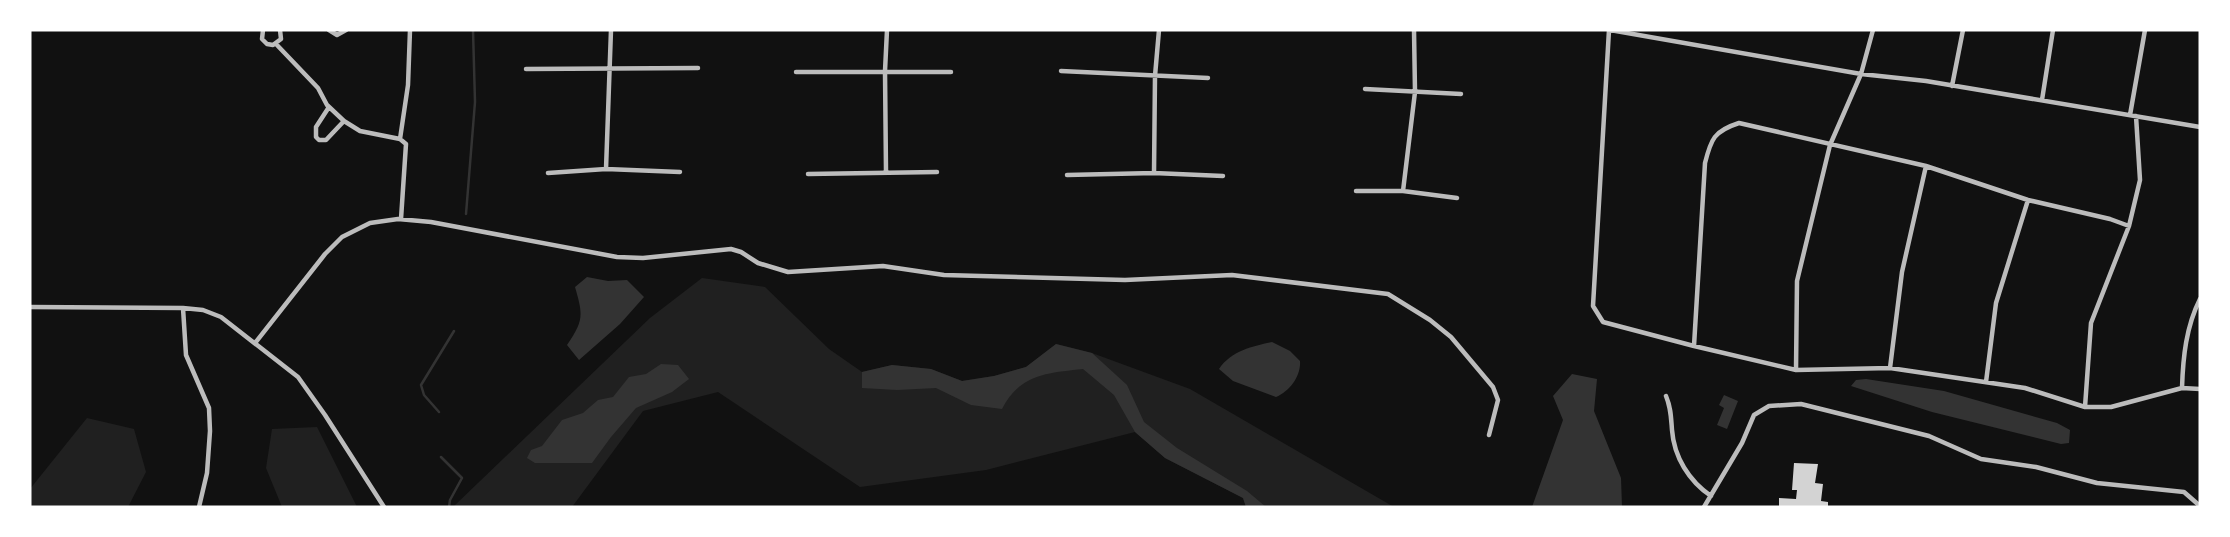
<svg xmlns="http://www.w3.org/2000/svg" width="2230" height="537" viewBox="0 0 2230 537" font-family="Quicksand,sans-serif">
  <rect width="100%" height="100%" fill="#111"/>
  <path fill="#202020" d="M702,278L765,287L829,349L862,372L892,365L931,369L962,381L994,376L1026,367L1056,344L1092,353L1190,389L1394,507H1246L1243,498L1165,458L1135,432L986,470L860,487L718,392L643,411L572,507H453L650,318Z
    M87,418L134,429L146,472L128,507H30V489Z
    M317,427L357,507H282L266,468L272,429Z"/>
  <path fill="#333" d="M587,277L608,281L627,280L644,297L620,324L579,360L567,345C584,320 583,315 575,287Z
    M1272,342L1290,351L1300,361C1301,376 1290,391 1276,397L1233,381L1219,369C1231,351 1253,346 1272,342Z
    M1056,344L1092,353L1127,385L1144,422L1177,448L1247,491L1266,507H1246L1243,498L1165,458L1135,432L1114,395L1083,369C1047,373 1020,374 1002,409L971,405L936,388L897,390L862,388V372L892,365L931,369L962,381L994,376L1026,367Z
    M661,364L678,365L689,379L672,392L636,408L611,437L592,463H535L527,458L531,450L542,446L562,420L583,413L598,400L613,397L629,377L646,374Z
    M1572,374L1597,379L1594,411L1621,478L1622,507H1532L1563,420L1553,396Z
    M1866,379L1944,391L2057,423L2070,430L2069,443L2061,444L1932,412L1851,386L1856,380Z
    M1724,395L1738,401L1727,429L1717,425L1724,408L1719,405Z"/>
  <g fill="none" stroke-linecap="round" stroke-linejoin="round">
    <path stroke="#333" stroke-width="2.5" d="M466,214L475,102L473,30
      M439,412L424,395L421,385L454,331
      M441,457L462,478L450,500L449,507"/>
  </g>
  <path fill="#d3d3d3" d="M1794,463L1818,464L1815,483L1823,484L1821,501L1828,502V507H1779V498L1796,499L1797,490H1792Z"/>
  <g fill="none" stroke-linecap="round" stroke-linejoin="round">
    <path stroke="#bcbcbc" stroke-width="4.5" d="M263,30L262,39L267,44L273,45L281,39L280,30
      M329,30L337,35L346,30
      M1609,30L1593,306L1603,322L1694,346L1796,370L1890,368L2025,388L2085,407H2111L2182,388L2200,389
      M1610,30L1861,74L1926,81L2200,127
      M276,44L318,88L327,105L344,121L360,131L400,139L406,144L401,219
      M526,69L698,68
      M1061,71L1208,78
      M796,72H951
      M1952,86L1963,30
      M1365,89L1461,94
      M2042,100L2053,30
      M329,107L316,127V137L319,140H326L344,121
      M2130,115L2145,30
      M400,139L408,85L410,30
      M606,169L611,30
      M886,172L885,71L887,30
      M548,173L606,169L680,172
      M1154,173L1155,76L1159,30
      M808,174L937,172
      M1067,175L1154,173L1223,176
      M1356,191H1403L1457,198
      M1403,191L1415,92L1414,30
      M30,307L183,308L203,310L221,317L298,377L325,415L384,507
      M183,308L186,355L209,408L210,431L207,473L199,507
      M255,343L325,254L342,237L370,223L398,219L431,222L617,257L643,258L731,249L741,252L758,263L788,272L883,266L944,275L1125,280L1232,275L1388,294L1430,320L1451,337L1493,387L1498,400L1489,435
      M1694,346L1705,163C1711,139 1714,131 1739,123L1926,166L2028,200L2110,219L2129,226
      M1890,368L1902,272L1926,166
      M1796,370L1797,281L1830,145L1861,74L1873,30
      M1986,382L1996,303L2028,200
      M2182,388C2183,357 2186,327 2200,299
      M1666,396C1671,408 1671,417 1672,430C1674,457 1689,481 1711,496
      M2085,407L2091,323L2129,226L2140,180L2136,116
      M1704,507L1742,443L1754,415L1769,406L1801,404L1929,436L1981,459L2036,467L2097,483L2184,492L2200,506"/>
  </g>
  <rect width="2230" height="537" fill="none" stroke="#ffffff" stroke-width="63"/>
</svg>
